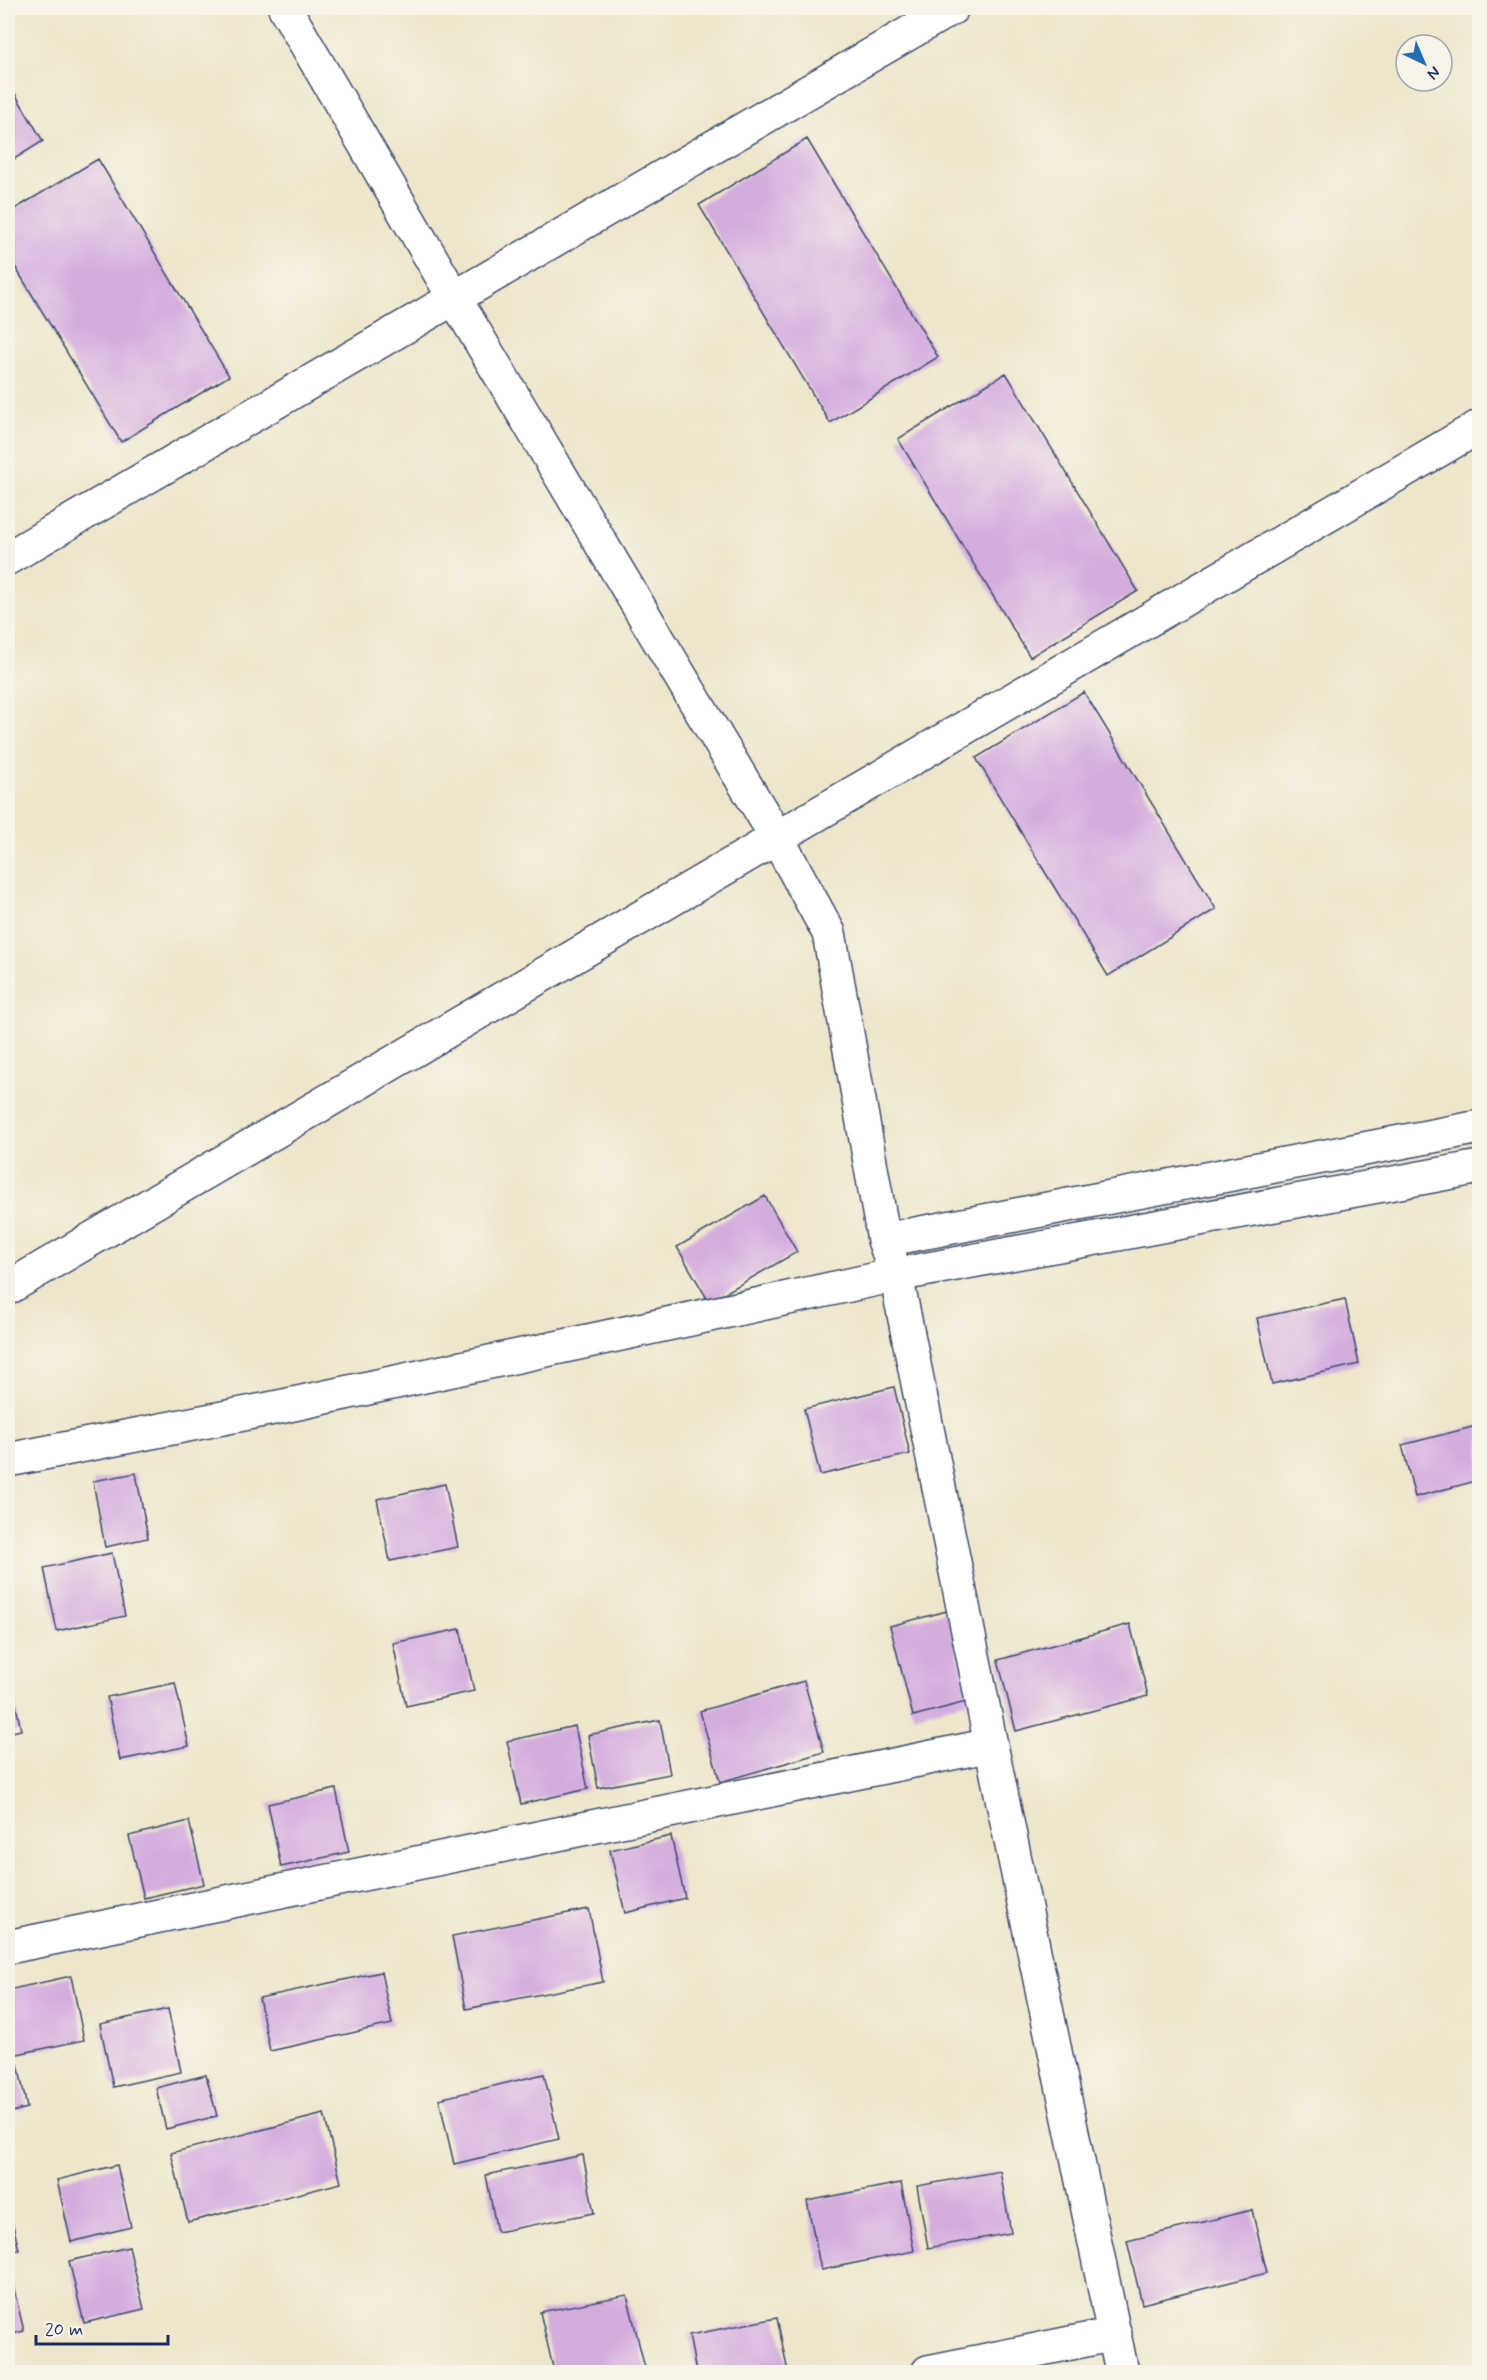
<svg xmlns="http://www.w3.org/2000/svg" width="1487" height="2380" viewBox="0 0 1487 2380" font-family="Mynerve,sans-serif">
  <rect width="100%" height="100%" fill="#f7f3e8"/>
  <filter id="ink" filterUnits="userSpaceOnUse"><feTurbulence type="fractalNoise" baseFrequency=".0167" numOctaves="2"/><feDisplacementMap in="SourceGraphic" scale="12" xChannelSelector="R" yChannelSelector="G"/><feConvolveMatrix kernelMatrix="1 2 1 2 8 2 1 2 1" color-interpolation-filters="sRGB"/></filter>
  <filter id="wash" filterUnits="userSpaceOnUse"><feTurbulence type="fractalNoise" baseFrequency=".008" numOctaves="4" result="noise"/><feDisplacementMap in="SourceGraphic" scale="24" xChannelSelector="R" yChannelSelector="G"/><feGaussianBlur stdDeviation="1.35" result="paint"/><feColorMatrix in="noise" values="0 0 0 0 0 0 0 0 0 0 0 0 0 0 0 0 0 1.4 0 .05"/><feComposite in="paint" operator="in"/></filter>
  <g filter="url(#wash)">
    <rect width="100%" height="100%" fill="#eee6cb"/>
    <g id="blocks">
      <path fill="#d4addf" d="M8,82L43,141L8,163Z
        M807,139L938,357L830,423L699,205Z
        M98,159L229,376L121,442L8,255V213Z
        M1006,373L1138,591L1030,657L898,439Z
        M1084,692L1216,909L1108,976L976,758Z
        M765,1196L797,1252L709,1302L677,1247Z
        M1345,1299L1359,1364L1272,1384L1257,1318Z
        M894,1387L910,1454L820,1475L804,1409Z
        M1480,1425V1480L1415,1497L1402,1445Z
        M136,1473L148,1538L105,1547L93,1481Z
        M445,1484L458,1547L390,1561L377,1499Z
        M112,1553L125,1616L57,1631L44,1568Z
        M947,1611L970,1701L913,1716L890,1626Z
        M1130,1624L1148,1696L1016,1731L998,1660Z
        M460,1629L474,1691L406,1706L393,1643Z
        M9,1672L21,1730L8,1733V1672Z
        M804,1681L824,1752L720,1782L700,1711Z
        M175,1683L189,1746L120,1760L107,1697Z
        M660,1720L670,1774L598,1788L588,1735Z
        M575,1726L588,1789L521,1804L507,1741Z
        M336,1789L349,1852L281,1867L268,1804Z
        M189,1821L204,1884L144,1898L129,1836Z
        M671,1836L685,1898L625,1913L610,1850Z
        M589,1909L603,1982L466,2009L452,1936Z
        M381,1972L392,2024L270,2051L259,1998Z
        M71,1976L84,2040L8,2056V1990Z
        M168,2009L181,2072L113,2087L100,2024Z
        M18,2064L27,2108L8,2113V2067Z
        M544,2074L559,2139L454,2164L439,2099Z
        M206,2075L217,2116L166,2129L156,2088Z
        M324,2114L341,2183L188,2222L171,2153Z
        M583,2155L594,2213L497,2232L486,2175Z
        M117,2165L131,2227L71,2242L57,2180Z
        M1000,2171L1011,2233L928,2248L917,2186Z
        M901,2183L914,2251L821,2270L807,2201Z
        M8,2205L19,2250L8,2252Z
        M1252,2210L1267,2273L1142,2304L1127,2241Z
        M129,2247L144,2309L84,2323L69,2261Z
        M8,2269H9L24,2331L8,2335Z
        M627,2295L646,2372H554L540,2312Z
        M777,2318L788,2372H696L689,2335Z"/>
    </g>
  </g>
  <g filter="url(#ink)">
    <use href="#blocks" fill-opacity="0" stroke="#3b4a6e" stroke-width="1.5"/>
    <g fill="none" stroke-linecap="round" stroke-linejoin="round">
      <g stroke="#3b4a6e" stroke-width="36">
        <path id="street" d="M285,8L455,299L777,838L829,933L884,1240L896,1275L991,1745L1122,2372
          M8,558L952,8
          M884,1240L1480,1127
          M8,1288L1480,426
          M8,1460L284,1406L896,1275L1480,1167
          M8,1947L991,1745
          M928,2372L1115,2334"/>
      </g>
      <use href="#street" stroke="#fff" stroke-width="33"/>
    </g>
  </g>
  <rect width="1487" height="2380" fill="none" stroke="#f7f3e8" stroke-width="30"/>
  <g transform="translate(1424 63) rotate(136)"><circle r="28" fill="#f7f3e8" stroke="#9fa5b1" stroke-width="1.5"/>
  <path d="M0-4.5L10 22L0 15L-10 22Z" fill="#1f6fb2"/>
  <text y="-9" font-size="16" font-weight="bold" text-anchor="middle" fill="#1b2f5e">N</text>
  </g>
  <path d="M36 2335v9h132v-9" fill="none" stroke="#1b2f5e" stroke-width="3"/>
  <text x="45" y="2335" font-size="18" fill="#1b2f5e" stroke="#f7f3e8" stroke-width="4.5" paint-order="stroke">20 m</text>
</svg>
